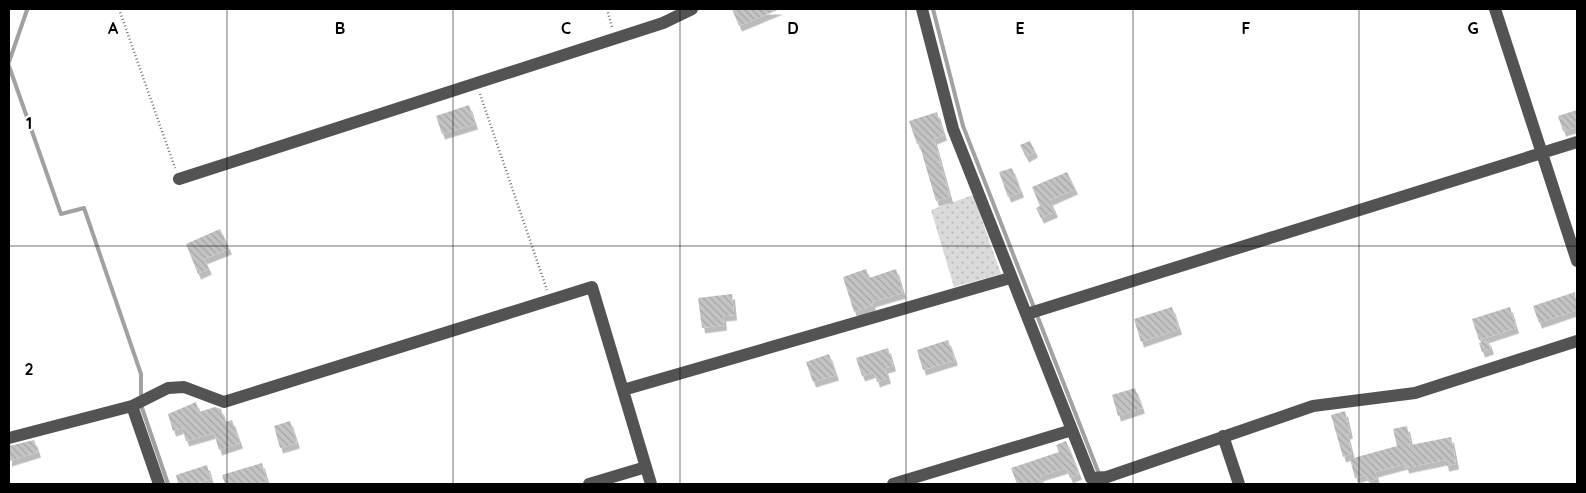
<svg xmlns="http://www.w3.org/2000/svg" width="1586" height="493" viewBox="0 0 1586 493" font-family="Quicksand,sans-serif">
  <defs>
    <pattern id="park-dots" width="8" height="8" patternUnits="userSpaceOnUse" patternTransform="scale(1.25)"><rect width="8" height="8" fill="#dadada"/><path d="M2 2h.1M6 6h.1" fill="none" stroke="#b9b9b9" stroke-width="1.8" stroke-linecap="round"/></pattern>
    <pattern id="building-back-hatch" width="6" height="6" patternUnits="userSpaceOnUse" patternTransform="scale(1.25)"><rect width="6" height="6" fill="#c3c3c3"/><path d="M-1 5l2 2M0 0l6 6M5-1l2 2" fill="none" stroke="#a6a6a6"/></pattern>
    <filter id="shadow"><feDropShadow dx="3" dy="5.5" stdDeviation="0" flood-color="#0004"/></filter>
  </defs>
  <rect width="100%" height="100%" fill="#fff"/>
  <path fill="url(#park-dots)" d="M973,195L1001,274L954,287L931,210Z"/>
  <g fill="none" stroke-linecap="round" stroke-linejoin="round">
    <path stroke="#a1a1a1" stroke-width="4" d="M933,9L963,126L1103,484
      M9,62L27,10
      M9,66L61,214L84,208L141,374V398
      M141,405L168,484"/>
  </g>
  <path fill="url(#building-back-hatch)" filter="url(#shadow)" d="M732,9H780L739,26Z
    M469,105L475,124L442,134L436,116Z
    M1577,110V127L1563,131L1558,116Z
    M937,112L944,135L934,139L950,197L936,201L919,143L917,144L909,121Z
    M1030,141L1035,152L1026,157L1020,145Z
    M1012,168L1021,192L1008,197L999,172Z
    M1067,172L1075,189L1050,200L1055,212L1041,218L1036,208L1040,206L1032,187Z
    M220,229L229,249L204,259L209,269L198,274L186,244Z
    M866,269L869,278L896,269L903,293L872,302L873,305L854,312L843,277Z
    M1575,292L1577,310L1539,323L1533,306Z
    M732,294L734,315L723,316L724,325L702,328L698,298Z
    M1172,307L1179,329L1141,342L1134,319Z
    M1510,307L1516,328L1479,340L1472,319Z
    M948,340L955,360L923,370L917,350Z
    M1488,340L1491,349L1482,352L1479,343Z
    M888,348L893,366L885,368L888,378L877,382L874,372L862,376L856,358Z
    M829,354L836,375L813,382L806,362Z
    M1135,388L1142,408L1118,416L1112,395Z
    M196,402L199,412L215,407L221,409L225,422L232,420L240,443L219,450L214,433L186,441L182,428L173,431L168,414Z
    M1345,411L1350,433L1347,434L1352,454L1343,457L1331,415Z
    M290,421L297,443L280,448L274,426Z
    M1407,426L1411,445L1451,437L1456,464L1446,466L1445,460L1406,468L1405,464L1375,472L1377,479L1368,482L1366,475L1355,478L1350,459L1397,446L1393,429Z
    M34,440L38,452L9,461V446Z
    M1066,441L1079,474L1070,478L1066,468L1040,476L1042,484H1017L1011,468L1059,452L1056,445Z
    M262,463L267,481L256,484H225L222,475Z
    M207,465L211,479L195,484H178L176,475Z"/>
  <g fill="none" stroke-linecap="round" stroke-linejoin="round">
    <path stroke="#757575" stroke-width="2.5" stroke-dasharray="1 2.5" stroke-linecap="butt" d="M119,9L175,168
      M607,9L612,27
      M480,94L547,290"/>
    <path stroke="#535353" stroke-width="12" d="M922,9L953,129L1091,478L1107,477L1313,406L1415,393L1577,341
      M1495,9L1577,261
      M179,179L663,23L692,9
      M1027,314L1577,142
      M623,390L1010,278
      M132,406L159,484
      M1223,436L1239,484
      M9,438L132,406L168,388L184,387L224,402L592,287L651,484
      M589,484L646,467
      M893,484L1072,430"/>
  </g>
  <path fill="none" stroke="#000" stroke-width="1" stroke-opacity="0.55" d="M227,9V484M453,9V484M680,9V484M906,9V484M1133,9V484M1359,9V484M9,246H1577"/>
  <g font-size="16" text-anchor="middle" font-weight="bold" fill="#000" stroke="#fff" stroke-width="4.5" stroke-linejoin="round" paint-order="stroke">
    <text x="113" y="34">A</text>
    <text x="340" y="34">B</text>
    <text x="566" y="34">C</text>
    <text x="793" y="34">D</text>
    <text x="1020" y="34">E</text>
    <text x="1246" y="34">F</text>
    <text x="1473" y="34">G</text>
    <text x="29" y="129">1</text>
    <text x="29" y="375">2</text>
  </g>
  <rect width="1586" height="493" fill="none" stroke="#000000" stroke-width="20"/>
</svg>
